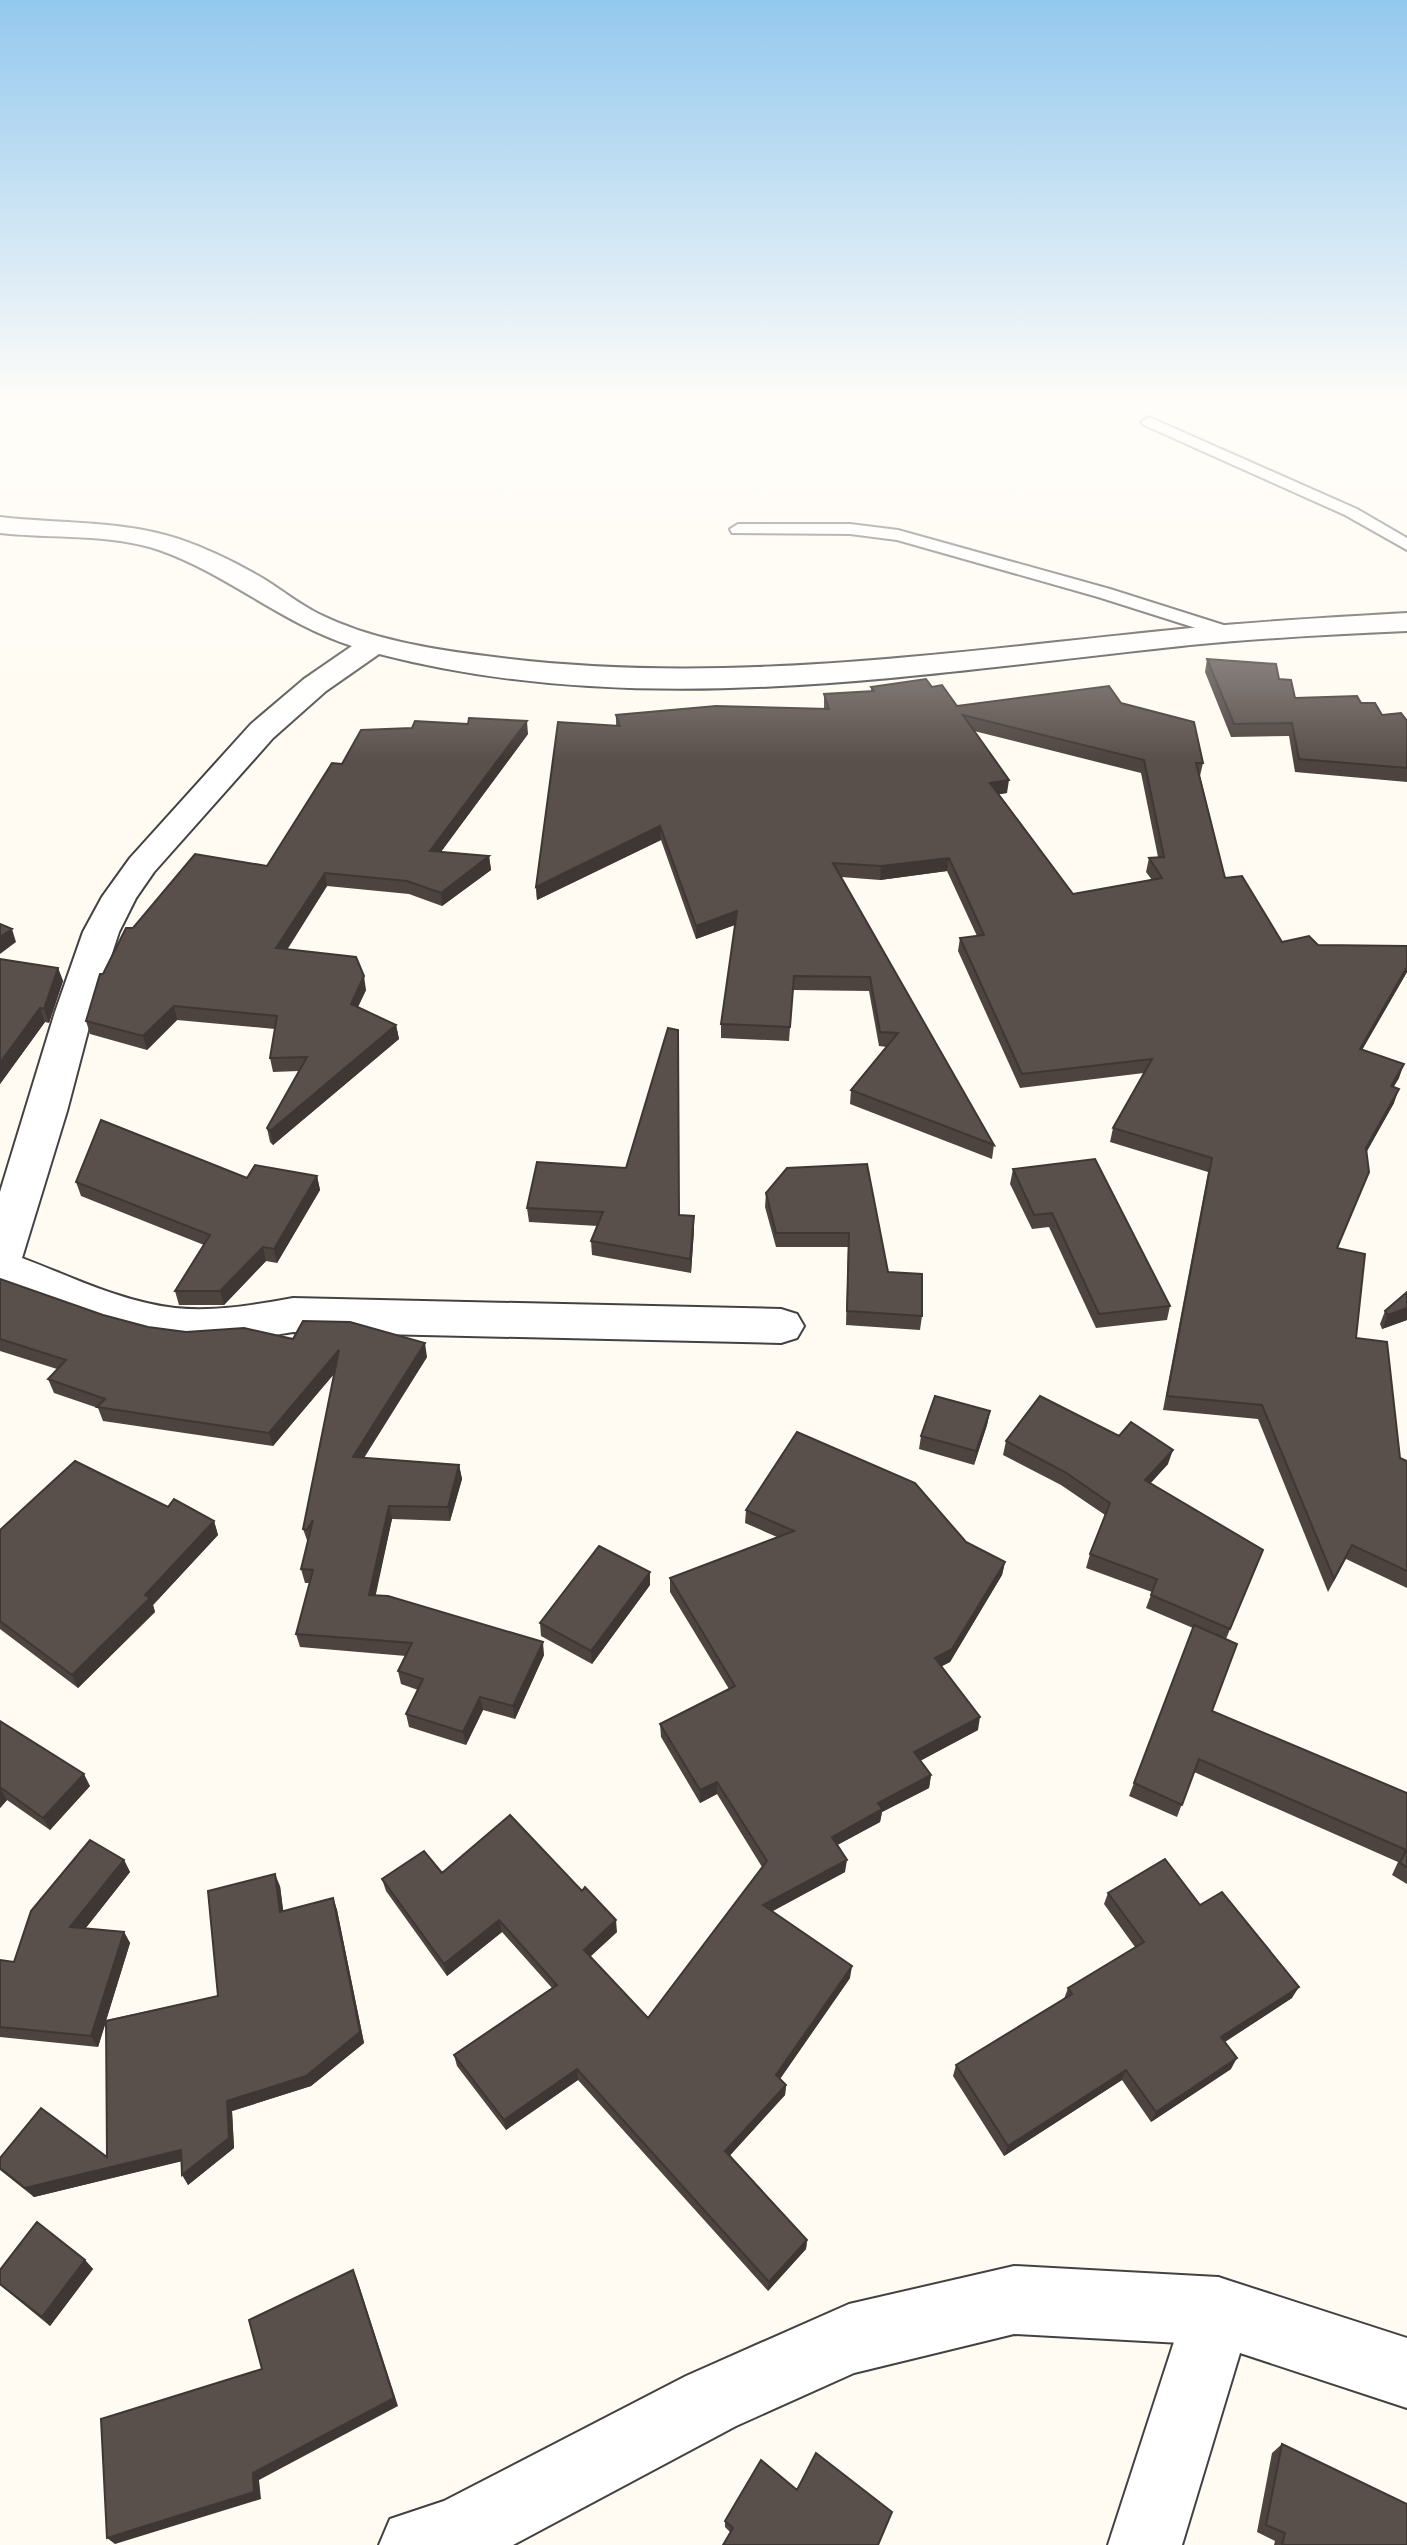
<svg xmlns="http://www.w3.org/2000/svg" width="1407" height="2545" viewBox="0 0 1407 2545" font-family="'Roboto Serif',serif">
  <rect width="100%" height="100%" fill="#fffbf2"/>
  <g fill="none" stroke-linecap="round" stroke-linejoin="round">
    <g stroke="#424242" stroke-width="4">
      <path id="service" d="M1149,417L1357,509L1407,538V550L1345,515L1144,425L1141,422Z
        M738,524H850L898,530L1110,589L1233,628L1236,632L1233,636H1221L1098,597L897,540L850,534L732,533L730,529Z"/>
    </g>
    <g stroke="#424242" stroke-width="4">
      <path id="minor" d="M0,517C60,524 121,520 179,539C208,549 237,563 264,579C282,590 299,604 319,614C370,639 429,649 486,656C722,688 956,651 1191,628C1263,621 1335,617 1407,613V631C1335,634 1262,638 1190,645C923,673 645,723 379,654L326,691L273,738L154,872L136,898L119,932L93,1012L67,1111L22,1258C72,1277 122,1302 175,1308C215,1312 254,1305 293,1298L781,1309L797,1314L804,1326L797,1338L781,1343L293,1332C255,1338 215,1346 176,1342C115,1335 57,1306 0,1284V1192L55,1012L83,932L102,897L130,858L251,724L304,679L352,646C282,624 228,574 159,550C109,533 52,539 0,533Z
        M1014,2266L1218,2277L1242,2287L1252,2311L1242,2335L1218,2345L1014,2334L854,2373L736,2426L513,2545H379L390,2519L444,2501L686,2376L849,2304Z"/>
    </g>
    <g stroke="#424242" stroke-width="4">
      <path id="tertiary" d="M1218,2277L1407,2338V2408L1240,2353L1182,2545H1108L1184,2311L1194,2287Z"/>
    </g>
    <use href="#service" fill="#fff" fill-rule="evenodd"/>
    <use href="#minor" fill="#fff" fill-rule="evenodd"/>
    <use href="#tertiary" fill="#fff" fill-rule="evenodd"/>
  </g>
  <path fill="#4d4440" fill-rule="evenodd" d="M1207,659L1279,679L1295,698L1361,703L1382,715L1407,721V782L1295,772L1289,736L1231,737L1205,672Z
    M871,687H932L957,706L1121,703L1203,763L1200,776L1225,878L1282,942L1318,945L1407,946V972L1362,1050L1399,1078L1393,1087L1394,1103L1366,1152L1338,1248L1356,1338L1400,1458L1407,1461V1588L1346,1559L1328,1592L1258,1419L1163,1410L1208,1172L1110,1142L1113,1128L1144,1073L1020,1088L958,951L960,938L977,936L947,871L880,880L841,877L994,1145L992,1159L850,1104L851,1090L887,1047L879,1046L869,991L793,990L789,1041L721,1038V1024L735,925L696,939L661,840L537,900L536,887L616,726V715L824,708V694L871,691ZM974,731L1141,773L1158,857L1149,858L1146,872L1152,880L1073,894L999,794L1007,793Z
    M412,728L528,734L441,852L489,856L491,870L442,906L409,894L327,886L287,950L366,990L358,1007L396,1025L399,1039L273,1145L270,1142L267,1128L299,1071L273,1072L270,1058L275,1029L177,1020L147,1050L90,1034L86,1021L103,974L133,928L267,866L342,764Z
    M0,959L58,968L63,981L49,1023L45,1022L0,1084Z
    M626,1168L679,1215L694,1216V1230L691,1273L592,1255L591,1241L598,1226L529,1222L527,1208Z
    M787,1168L888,1272L922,1316L920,1330L846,1325L848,1247H776L765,1207L766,1193Z
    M1013,1169L1170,1306L1167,1320L1096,1328L1049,1227L1032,1229L1010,1184Z
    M317,1176L320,1190L277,1263L266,1261L224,1305H179L175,1291L204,1245L81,1196L76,1182Z
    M0,1279L103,1315L148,1327L186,1332L293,1339L427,1357L364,1458L459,1465L462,1479L450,1521L392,1519L375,1595L544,1655L515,1719L483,1710L466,1745L409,1727L406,1714L418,1690L401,1684L398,1671L406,1656L300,1647L296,1634L310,1583H305L301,1569L308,1543L303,1529L335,1373L273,1446L103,1421L98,1408L54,1393L48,1379L57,1369L0,1351Z
    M1407,1292V1320L1382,1329L1380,1324L1385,1311Z
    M990,1411L987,1425L974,1465L919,1449L921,1436Z
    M1006,1441L1168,1464L1150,1483L1263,1550L1226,1639L1212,1711L1407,1793V1884L1392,1875L1398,1862L1194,1772L1177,1817L1129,1796L1193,1628L1146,1608L1152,1592L1086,1568L1090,1554L1105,1515L1061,1485L1003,1455Z
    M168,1507L214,1521L218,1535L153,1605L155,1612L78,1688L0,1629V1530Z
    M746,1510L966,1542L1005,1562L1002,1575L950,1662L941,1666L978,1730L920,1761L931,1775L929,1788L882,1812L880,1822L837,1845L845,1872L772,1911L850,1978L780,2079L786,2085L785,2095L730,2155L807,2240L806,2249L768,2291L578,2080L506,2130L457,2066L454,2055L552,1988L502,1932L447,1976L386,1891L382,1879L442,1873L617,1932L590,1957L648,2018L762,1867L717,1794L700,1803L661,1737L660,1724L729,1689L670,1592V1578L777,1537L745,1523Z
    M650,1585L592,1664L541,1636L540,1623Z
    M0,1721L90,1786L50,1830L7,1800L0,1808Z
    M124,1860L130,1872L85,1929L124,1932L130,1943L106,2020L218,1996L280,1886L283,1911L333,1898L337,1910L364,2043L311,2086L232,2111L234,2148L188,2185L181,2161L34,2197L0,2170V2158L107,2157L106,2022L98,2047L0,2037V1960L14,1962Z
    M1108,1893L1200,1905L1292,1998L1225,2042L1231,2069L1151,2122L1122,2080L1004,2156L953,2076L956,2065L1064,1999L1068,1988L1135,1947L1104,1904Z
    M85,2260L93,2269L50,2326L0,2285V2270Z
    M1282,2444L1407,2545H1274L1275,2541L1257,2532L1272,2453Z
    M797,2490L892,2512L731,2533L725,2527V2521Z"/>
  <path fill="#3e3734" d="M527,721L528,734L431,865L430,851Z
    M1009,780L1007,793L988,796L990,783Z
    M660,826L661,840L537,900L536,887Z
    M489,856L491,870L442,906L441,893Z
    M949,858L947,871L880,880L881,866Z
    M325,873L327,886L279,962L276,948Z
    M737,911V924L696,939V926Z
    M12,929L16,942L0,954V937Z
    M1407,967V972L1355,1062L1360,1049Z
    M58,968L63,981L49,1023L44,1009Z
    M364,976L366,990L353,1017L351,1004Z
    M174,1006L177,1020L147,1050L143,1036Z
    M40,1008L45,1022L0,1084V1063Z
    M396,1025L399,1039L273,1145L270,1131Z
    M1404,1064L1399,1078L1386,1100L1391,1086Z
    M1399,1089L1394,1103L1361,1162L1366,1148Z
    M317,1176L320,1190L277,1263L274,1249Z
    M694,1216V1230L691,1273L690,1259Z
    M263,1247L266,1261L224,1305L220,1291Z
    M1407,1308V1320L1382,1329L1388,1315Z
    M425,1343L427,1357L356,1470L353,1457Z
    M339,1350L342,1364L273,1446L269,1433Z
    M990,1411L987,1425L974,1465L976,1451Z
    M1173,1450L1168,1464L1141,1494L1145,1480Z
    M459,1465L462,1479L450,1521L448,1507Z
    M389,1506L392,1519L373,1608L369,1595Z
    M214,1521L218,1535L153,1605L155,1612L78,1688L72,1675L145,1595Z
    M1005,1562L1002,1575L950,1662L933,1671L935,1658Z
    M650,1572V1585L592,1664L591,1651Z
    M543,1642L544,1655L515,1719L513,1706Z
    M480,1697L483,1710L466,1745L463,1732Z
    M980,1717L978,1730L912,1765L914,1752Z
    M84,1774L90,1786L50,1830L43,1818Z
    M931,1775L929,1788L882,1812L880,1822L830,1849L832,1837L878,1803Z
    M717,1782V1794L700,1803V1790Z
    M0,1787L7,1800L0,1808Z
    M124,1860L130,1872L77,1939L70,1927Z
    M847,1860L845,1872L762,1917L763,1905Z
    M275,1874L280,1886L285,1924L280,1912Z
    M333,1898L337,1910L364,2043L311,2086L232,2111L234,2148L188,2185L182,2175L227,2101Z
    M499,1920L502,1932L447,1976L444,1964Z
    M616,1920L617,1932L585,1961L584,1950Z
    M124,1932L130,1943L98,2047L91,2036Z
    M852,1966L850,1978L775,2086L776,2075Z
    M1299,1987L1292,1998L1215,2048L1221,2037Z
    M1237,2058L1231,2069L1151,2122L1156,2112Z
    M577,2069L578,2080L506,2130L504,2120Z
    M1126,2070L1122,2080L1004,2156L1008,2146Z
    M786,2085L785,2095L725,2161V2151Z
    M181,2150L187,2160L34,2197L25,2188Z
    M807,2240L806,2249L768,2291L769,2282Z
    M85,2260L93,2269L50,2326L42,2317Z
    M353,2270L357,2279L398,2406L259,2480L261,2499L115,2544L107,2538L253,2473Z"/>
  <path fill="#594f4b" stroke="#3e3734" stroke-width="2" fill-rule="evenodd" d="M1207,659L1276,664L1279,679L1291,680L1295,698L1357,696L1361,703H1375L1382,715L1401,713L1407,721V768L1299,759L1292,723L1234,724Z
    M926,679L932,687L942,685L957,706L1109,686L1121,703L1194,722L1203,763H1196L1225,878L1242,876L1282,942L1309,936L1318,945L1407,946V967L1360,1049L1404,1064L1391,1086L1399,1089L1366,1148L1369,1172L1337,1248L1365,1254L1356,1338L1387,1342L1400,1458L1407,1461V1571L1352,1545L1334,1579L1262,1405L1167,1396L1212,1158L1113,1128L1152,1059L1022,1074L960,938L984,935L949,858L881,866L833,863L994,1145L851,1090L898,1033L880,1032L870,977L794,976L790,1027L721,1024L737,911L696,926L660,826L536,887L558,722L620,726L616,715L716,706L829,709L824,694L874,691L871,687ZM963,715L1144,760L1164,857L1149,858L1162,878L1073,894L990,783L1009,780Z
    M469,718L527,721L430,851L489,856L441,893L407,881L325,873L276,948L356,957L364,976L351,1004L396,1025L270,1131L267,1128L307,1057L270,1058L277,1016L174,1006L143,1036L86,1021L100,974H103L126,928H133L195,854L267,866L332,763L342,764L361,730L412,728L415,721L468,724Z
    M0,924L12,929L0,937Z
    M0,959L58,968L44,1009L40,1008L0,1063Z
    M668,1028L678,1030L679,1215L694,1216L690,1259L591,1241L603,1212L527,1208L537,1162L626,1168Z
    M101,1120L247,1178L255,1165L317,1176L274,1249L263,1247L220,1291H175L210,1235L76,1182Z
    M1095,1159L1170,1306L1099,1314L1052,1213L1034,1215L1013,1169Z
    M867,1164L888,1272L922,1274V1316L847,1311L849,1233H776L766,1193L787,1168Z
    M0,1279L103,1315L148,1327L186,1332L244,1328L293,1339L303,1321L350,1322L425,1343L353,1457L459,1465L448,1507L389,1506L369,1595L388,1596L543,1642L513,1706L480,1697L463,1732L406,1714L423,1679L398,1671L412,1643L296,1634L313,1570L301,1569L313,1520L307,1530L303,1529L339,1350L269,1433L97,1407L105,1399L48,1379L66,1360L0,1339Z
    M1407,1292V1308L1388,1315L1385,1311Z
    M935,1396L990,1411L976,1451L921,1436Z
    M1040,1396L1119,1436L1131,1422L1173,1450L1145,1480L1263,1550L1230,1629L1151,1595L1157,1579L1090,1554L1110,1503L1065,1472L1006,1441Z
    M797,1432L915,1483L966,1542L1005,1562L952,1649L935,1658L980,1717L914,1752L931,1775L878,1803L882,1809L832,1837L847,1860L763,1905L852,1966L776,2075L786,2085L725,2151L807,2240L769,2282L577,2069L504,2120L454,2055L557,1985L499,1920L444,1964L382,1879L424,1851L442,1873L510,1815L582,1891L585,1887L616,1920L584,1950L648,2018L767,1861L717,1782L700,1790L660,1724L735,1686L670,1578L794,1531L746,1510Z
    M75,1461L168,1507L174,1499L214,1521L145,1595L150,1598L72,1675L0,1621V1530Z
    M599,1546L650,1572L591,1651L540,1623Z
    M1194,1625L1237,1644L1212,1711L1407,1793V1867L1400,1863L1406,1850L1199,1759L1182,1805L1134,1783Z
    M0,1721L84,1774L43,1818L0,1787Z
    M90,1840L124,1860L70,1927L124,1932L91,2036L0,2027V1960L14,1962L31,1911Z
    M1165,1859L1200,1905L1222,1892L1299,1987L1221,2037L1237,2058L1156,2112L1126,2070L1008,2146L956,2065L1072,1994L1068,1988L1144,1942L1108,1893Z
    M275,1874L280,1912L333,1898L360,2032L306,2076L227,2101L229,2138L182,2175L181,2150L25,2188L0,2168V2158L41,2108L107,2157L106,2021L218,1996L208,1891Z
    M37,2222L85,2260L42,2317L0,2284V2270Z
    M353,2270L394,2398L253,2473L254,2492L107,2538L101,2419L262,2369L249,2320Z
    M1282,2444L1407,2504V2545H1282L1285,2533L1266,2525Z
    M816,2453L892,2512L878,2545H723L733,2528L725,2521L761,2460L797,2490Z"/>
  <linearGradient id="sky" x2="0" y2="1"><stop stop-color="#93c8ee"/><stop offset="0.53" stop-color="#fffdf9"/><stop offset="1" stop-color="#fffdf9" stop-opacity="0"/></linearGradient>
  <rect width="1407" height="761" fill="url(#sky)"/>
</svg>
